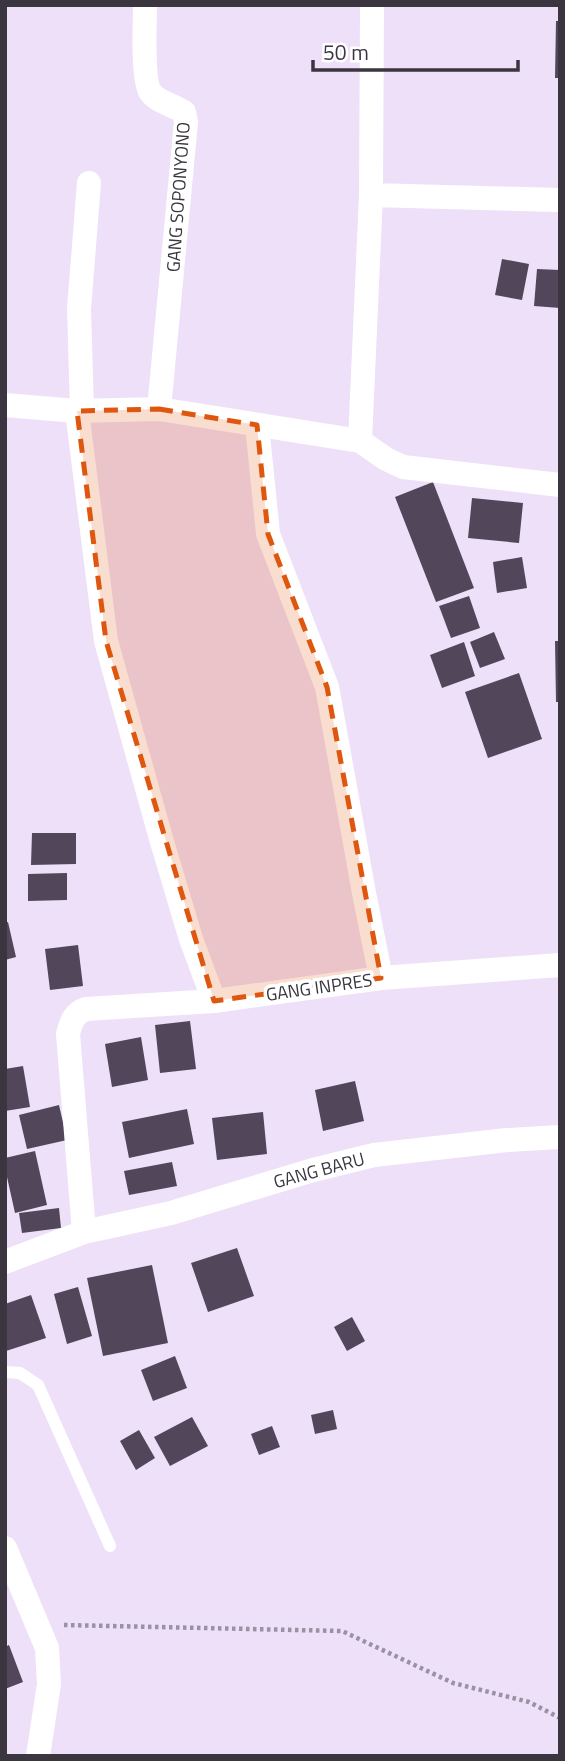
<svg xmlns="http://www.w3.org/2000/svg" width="565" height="1761" viewBox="0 0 565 1761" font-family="'Titillium Web',sans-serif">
  <rect width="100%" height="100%" fill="#ede0f8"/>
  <path fill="#51465a" d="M556,21H560V78H555Z
    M502,259L529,264L522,300L495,295Z
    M537,269L560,270V308L534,306Z
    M433,482L474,588L436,602L395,497Z
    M472,498L523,503L519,543L468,538Z
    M522,557L527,588L497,593L493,562Z
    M469,596L480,628L451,638L439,606Z
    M494,632L505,659L480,668L470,642Z
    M555,641H560V702H556Z
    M464,642L475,676L442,688L430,655Z
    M519,673L542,739L488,758L465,692Z
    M32,833H76V864L31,865Z
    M67,873V900L28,901V874Z
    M8,922L16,957L5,960V923Z
    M78,945L83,986L50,990L45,949Z
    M190,1021L196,1069L160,1073L155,1025Z
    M141,1037L148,1080L112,1087L105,1044Z
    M23,1066L30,1107L5,1111V1069Z
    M355,1081L364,1121L323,1131L315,1090Z
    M59,1105L67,1140L27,1149L19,1115Z
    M187,1109L194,1144L129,1158L122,1122Z
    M263,1112L267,1154L217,1160L212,1118Z
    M35,1151L47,1205L15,1213L5,1168V1158Z
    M172,1162L177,1186L129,1195L124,1171Z
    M59,1208L61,1228L22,1233L19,1213Z
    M237,1248L254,1296L208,1312L191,1263Z
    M152,1265L168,1343L103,1356L87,1278Z
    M78,1287L92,1336L67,1344L54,1294Z
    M31,1295L46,1338L6,1351L5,1304Z
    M352,1317L365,1341L347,1351L334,1327Z
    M175,1356L187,1388L153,1401L141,1370Z
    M333,1410L337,1429L315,1434L311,1415Z
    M192,1417L208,1446L170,1466L154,1437Z
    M272,1426L280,1447L259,1455L251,1434Z
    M139,1430L155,1458L136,1470L120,1441Z
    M9,1645L23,1682L5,1689V1647Z"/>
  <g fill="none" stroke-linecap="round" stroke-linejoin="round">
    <path stroke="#9a91a2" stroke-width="4.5" stroke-dasharray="3.5 3.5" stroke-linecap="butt" d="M64,1625L342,1631L453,1683L529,1702L560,1718"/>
    <path stroke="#fff" stroke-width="12" d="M5,1372L20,1373L38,1385L110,1546"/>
    <path stroke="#fff" stroke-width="24" d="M145,5C145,22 142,82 151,93C158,102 173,105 184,112L186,122L159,409
      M371,195L560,200
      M5,405L77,411L159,409L360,441L386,459L403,467L560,485
      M77,411L106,641L162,842L191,939L214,1001
      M82,411L79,309L89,183
      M257,425L268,534L327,687L364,893L381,978
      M360,441L371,195L372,5
      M84,1232L68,1034C71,1022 74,1013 86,1009L214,1001L381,978L560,965
      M5,1262L84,1232L171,1213L313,1170L374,1155L507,1140L560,1137
      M5,1548L47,1648L49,1684L38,1756"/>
  </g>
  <path fill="#df570e" fill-opacity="0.2" stroke="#df570e" stroke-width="5" stroke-dasharray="14 9" stroke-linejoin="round" d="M159,409L257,425L268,534L327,687L381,978L214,1001L106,641L77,411Z"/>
  <g text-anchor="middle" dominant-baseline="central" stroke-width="7" stroke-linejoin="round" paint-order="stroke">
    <g font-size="18" fill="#3a353e" stroke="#fff">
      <text transform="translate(178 197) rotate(-86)">GANG SOPONYONO</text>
      <text transform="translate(319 987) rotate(-8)">GANG INPRES</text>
      <text transform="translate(319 1170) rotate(-15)">GANG BARU</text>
    </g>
  </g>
  <rect width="565" height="1761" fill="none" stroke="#3a353e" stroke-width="14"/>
  <path d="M313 60v10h205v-10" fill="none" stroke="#3a353e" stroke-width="3.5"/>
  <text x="323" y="60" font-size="21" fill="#3a353e" stroke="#ffffff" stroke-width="5" paint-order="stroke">50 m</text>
</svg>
